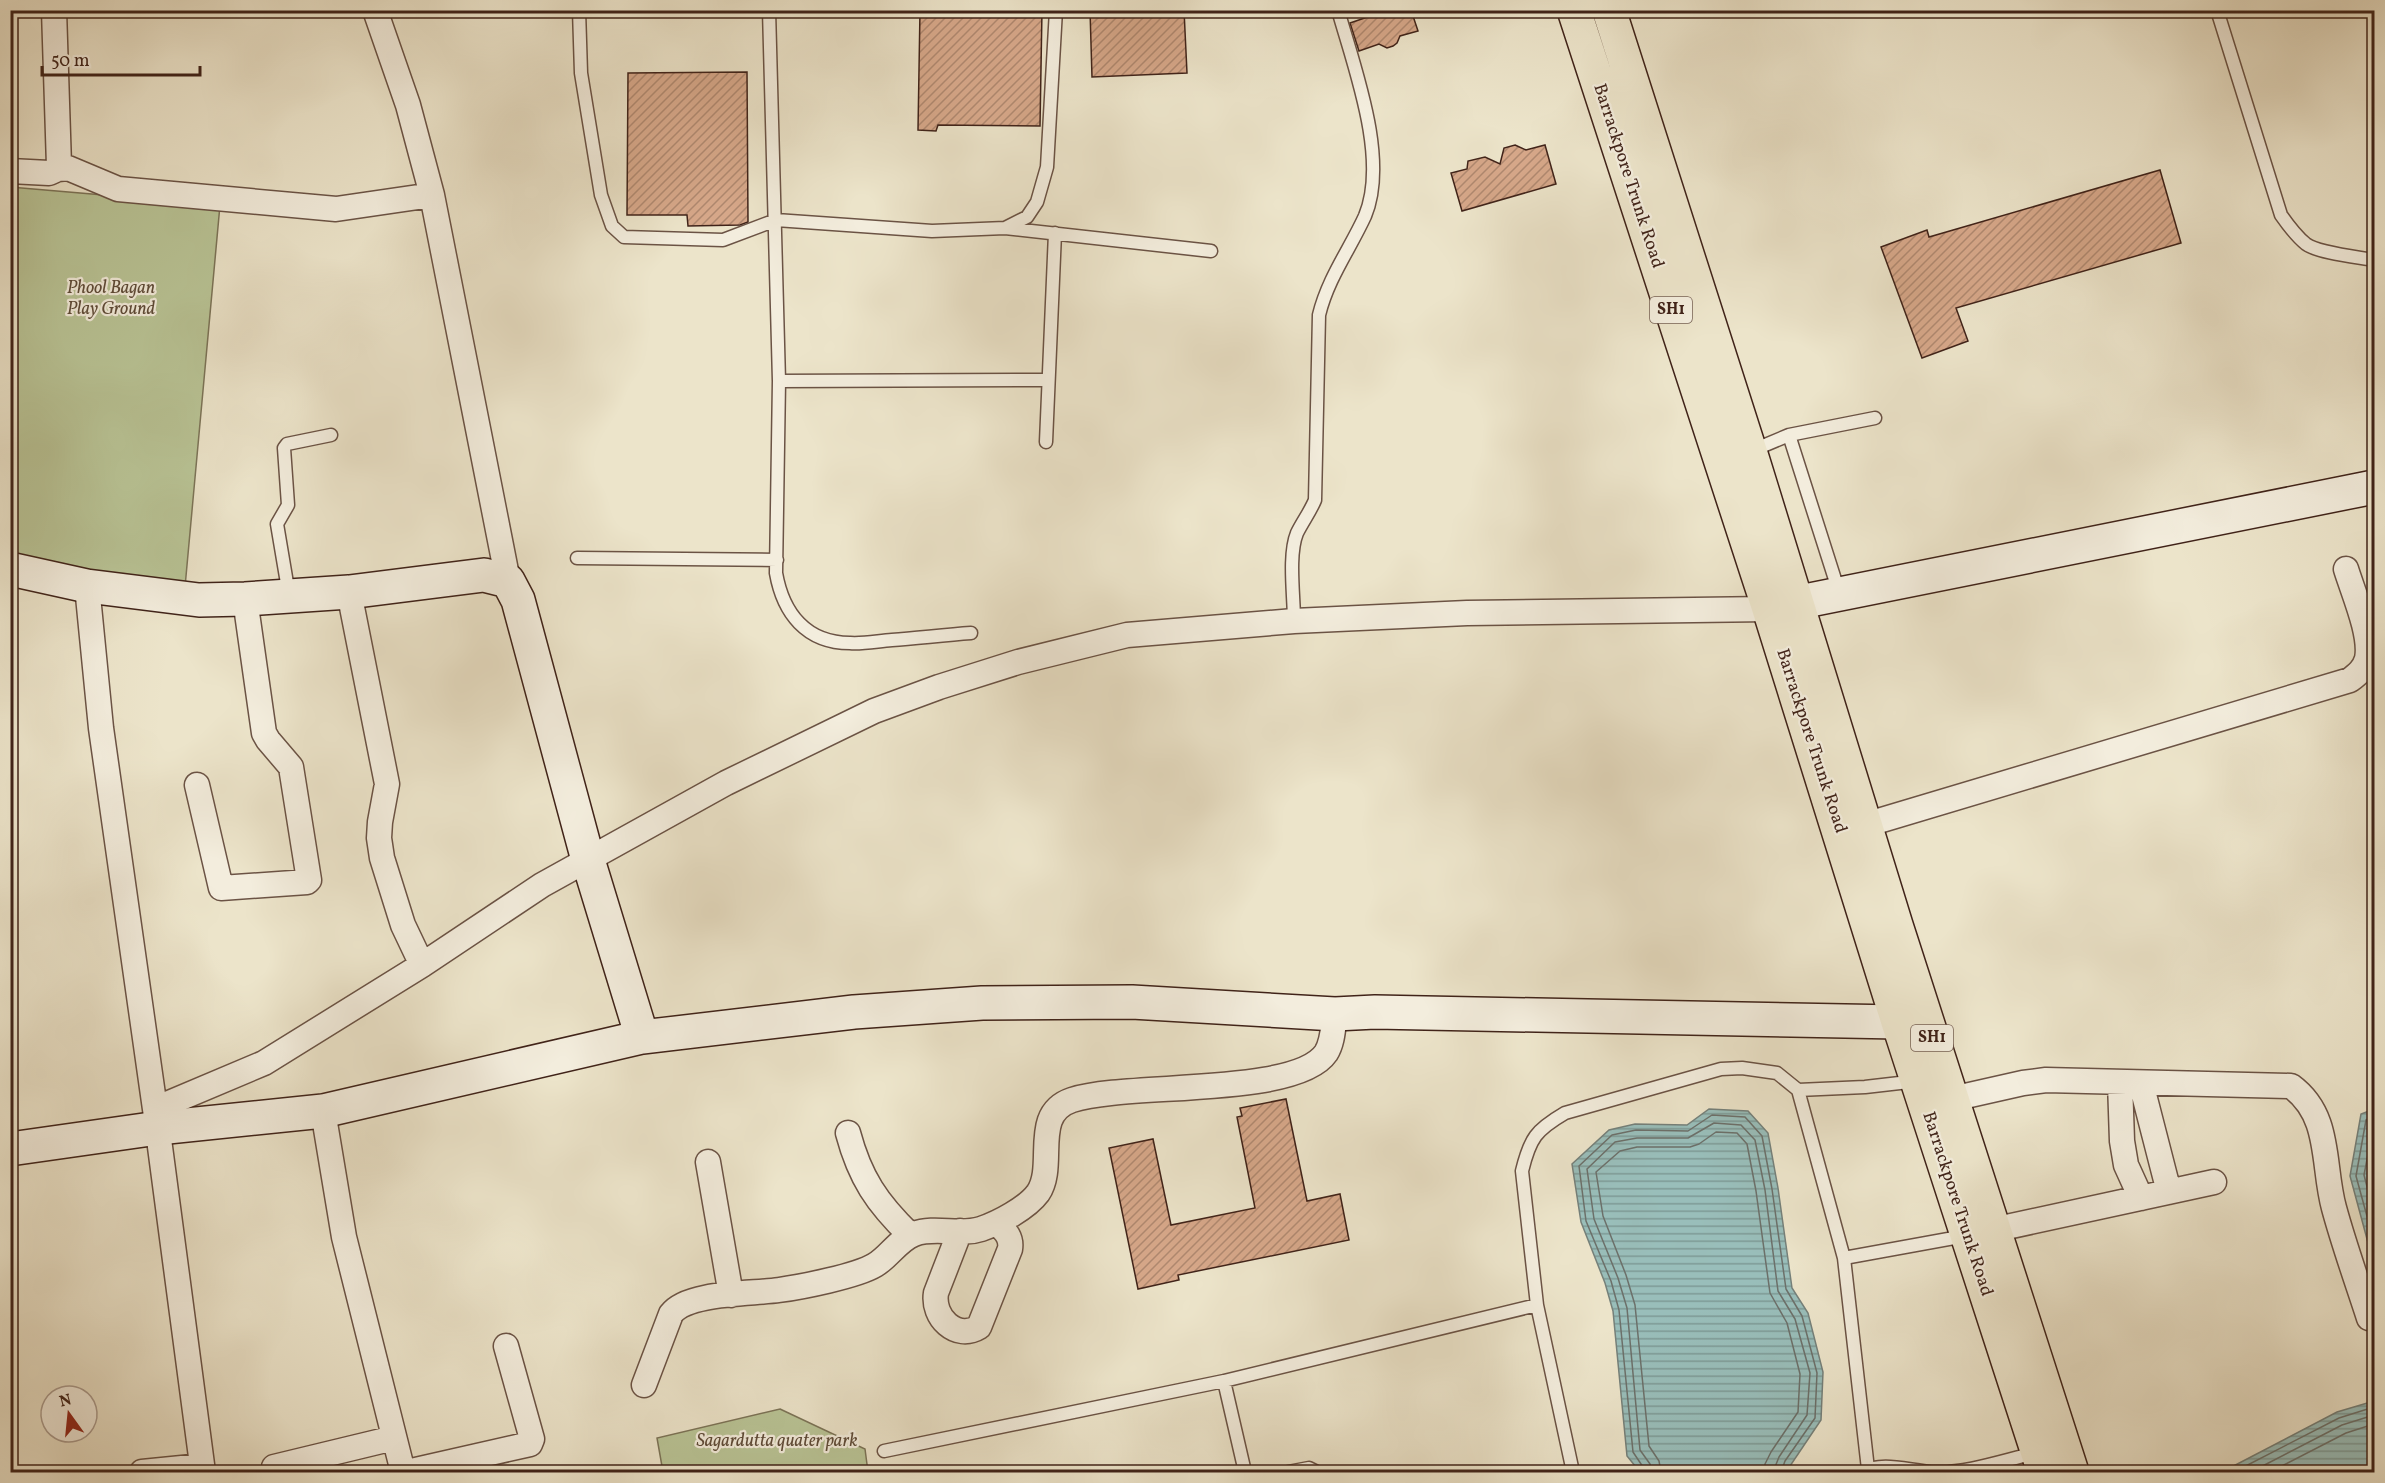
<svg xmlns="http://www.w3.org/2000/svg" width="2385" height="1483" viewBox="0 0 2385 1483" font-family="Vollkorn,serif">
  <defs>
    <pattern id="water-rules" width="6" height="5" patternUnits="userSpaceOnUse" patternTransform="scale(1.5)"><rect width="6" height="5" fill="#99beba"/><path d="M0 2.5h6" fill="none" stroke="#7e9a96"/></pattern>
    <pattern id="building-hatch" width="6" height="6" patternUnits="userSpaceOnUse" patternTransform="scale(1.5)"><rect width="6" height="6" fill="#d6a789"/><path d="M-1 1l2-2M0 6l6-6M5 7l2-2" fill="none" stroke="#af886f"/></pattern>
  </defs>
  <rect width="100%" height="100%" fill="#ece4ca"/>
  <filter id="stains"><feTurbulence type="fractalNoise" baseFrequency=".00333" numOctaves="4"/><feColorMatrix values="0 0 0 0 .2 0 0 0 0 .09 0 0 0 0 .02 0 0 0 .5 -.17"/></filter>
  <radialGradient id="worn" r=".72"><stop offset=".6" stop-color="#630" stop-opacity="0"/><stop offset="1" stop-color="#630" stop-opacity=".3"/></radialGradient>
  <path fill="#b9c496" stroke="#7c7458" stroke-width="1.5" d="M10,187L220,205L185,587L11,556Z
    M780,1409L865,1449L868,1472H663L657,1438Z"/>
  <path fill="url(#water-rules)" stroke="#75807a" stroke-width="1.5" d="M1709,1109L1748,1111L1768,1133L1778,1188L1792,1288L1808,1313L1823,1372L1821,1420L1786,1472H1640L1627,1456L1613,1311L1605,1283L1581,1222L1572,1164L1609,1130L1635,1124L1687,1125Z
    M2374,1109V1265L2350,1176L2361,1114Z
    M2374,1401V1472H2222L2337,1412Z"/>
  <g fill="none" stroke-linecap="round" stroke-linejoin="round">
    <path stroke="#6c706a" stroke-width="1.5" d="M2374,1115L2366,1120L2356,1176L2374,1242
      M2374,1123L2364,1175L2374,1214
      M1644,1472L1643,1467L1633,1452L1619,1310L1611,1281L1586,1221L1579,1166L1612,1135L1636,1130L1688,1131L1712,1115L1745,1117L1762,1136L1772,1189L1786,1289L1802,1316L1817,1373L1815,1418L1785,1461L1781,1472
      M1652,1472L1650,1464L1640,1450L1627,1308L1618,1278L1594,1219L1587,1169L1615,1142L1637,1138H1688L1714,1123L1741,1125L1755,1140L1765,1190L1778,1291L1795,1319L1810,1373L1807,1415L1779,1457L1773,1472
      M1661,1472L1659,1461L1649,1446L1635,1305L1626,1275L1603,1216L1596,1172L1620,1151L1637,1147H1690L1699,1144L1716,1132L1737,1133L1747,1144L1756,1191L1770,1293L1787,1323L1800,1374L1798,1412L1771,1452L1765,1464L1764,1472
      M2234,1472L2339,1418L2374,1407
      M2251,1472L2342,1425L2374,1415
      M2270,1472L2346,1433L2374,1424"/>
  </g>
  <path fill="url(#building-hatch)" stroke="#402319" stroke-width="1.5" d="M920,10H1042L1040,126L938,125L936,131L918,130Z
    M1090,10H1184L1187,73L1092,77Z
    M1388,10H1411L1418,31L1400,36L1397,43L1393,46L1387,48L1379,44L1359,51L1350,23Z
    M747,72L748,222L740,225L688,226L687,215H627L628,73Z
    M1515,145L1526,150L1545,145L1556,184L1462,211L1451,173L1467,169L1468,161L1485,157L1500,164L1504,148Z
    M2160,170L2181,243L1956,308L1968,341L1922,358L1881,247L1927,230L1929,237Z
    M1286,1099L1307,1201L1340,1194L1349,1240L1178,1275L1179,1280L1138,1289L1109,1148L1153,1139L1171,1225L1255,1208L1237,1117L1242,1116L1240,1108Z"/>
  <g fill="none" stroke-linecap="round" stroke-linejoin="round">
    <g stroke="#6b5345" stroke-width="15">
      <path id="lane" d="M579,10L581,73L601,195L612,226L624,237L723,240L776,220L932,231L1005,228L1027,217L1037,202L1047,167L1056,10
        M769,10L779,381L776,573C783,613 806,643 850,643C863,644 878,641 892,640C918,638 944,635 971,633
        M2217,10L2281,215C2288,225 2296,236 2306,244C2318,253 2358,257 2374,260
        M1005,228L1211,251
        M779,381L1048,380
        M1789,435L1839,592
        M1046,442L1055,233
        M1751,451L1789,435L1875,418
        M577,558L777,560
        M289,595L277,524L288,505L284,448L287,444L331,435
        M1294,621C1294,596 1288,555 1297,533C1303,521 1310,512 1315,500L1319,315C1328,278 1350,249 1365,216C1389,159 1354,67 1338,10
        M1798,1090L1865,1087L1917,1081
        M1844,1258L1868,1469
        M884,1451L1224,1381
        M1245,1472L1224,1381L1537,1305
        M1288,1472L1309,1468L1317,1472
        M1573,1472L1537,1305L1522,1171C1530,1138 1536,1130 1565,1113L1721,1069L1742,1068L1777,1073L1798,1090L1844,1258L1965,1236
        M1862,1472C1884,1460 1912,1472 1936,1472C1969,1473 2004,1460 2036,1453"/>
    </g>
    <g stroke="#6b5345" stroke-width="27">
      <path id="street" d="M375,10L408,105L432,195L508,581
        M58,169L68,168L118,189L336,209L432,195
        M10,171L49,173L58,169L59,166L54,10
        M87,586L101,728L155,1109
        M349,592L387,784L380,822L379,838L382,858L403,925L422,965
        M197,785L221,888L307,882L309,880L291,767L268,740L264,733L245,599
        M1865,825L2350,680C2358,674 2364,669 2367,659C2372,635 2353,592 2346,569
        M2120,1082L2122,1141L2126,1165L2141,1198
        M2141,1083L2169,1192
        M1952,1099L2023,1083L2046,1080L2291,1086C2332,1116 2322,1165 2334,1208C2344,1245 2357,1281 2369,1318
        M323,1111L344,1237L403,1472
        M848,1133C860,1178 877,1203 910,1235
        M708,1162L731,1295
        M960,1231L936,1293C932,1317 956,1341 979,1327L1010,1249C1012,1237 1005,1231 997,1223
        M1979,1233L2214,1182
        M644,1385L671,1314C687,1292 752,1294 779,1290C801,1287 857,1276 875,1265C889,1257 898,1240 914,1234C935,1226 960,1236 981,1229C999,1223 1027,1208 1038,1193C1057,1165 1030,1114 1072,1100C1126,1082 1296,1097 1326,1053C1333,1042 1333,1027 1335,1014
        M274,1467L394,1438
        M142,1472L202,1466
        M203,1472L155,1109L264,1063L422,965L542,885L726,783L874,711L939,687L1018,662L1127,635L1294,621L1467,613L1769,609
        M407,1472L530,1444L532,1439L506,1346"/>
    </g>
    <g stroke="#402319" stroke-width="36">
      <path id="secondary" d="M10,569L87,586L199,600L245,599L349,592L484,575L508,581L518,600L588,860L642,1037
        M1770,608L2374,487
        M10,1149L158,1128L323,1111L642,1037L854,1012L982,1003L1132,1002L1335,1014L1375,1012L1898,1022L1924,1017"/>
    </g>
    <g stroke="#402319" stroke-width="36">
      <path id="primary" d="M1574,10L1769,609L1898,1022L2044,1472
        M1609,10L1750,451L1896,925L2072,1472"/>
    </g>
    <use href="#lane" stroke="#f3eddd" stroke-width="12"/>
    <use href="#street" stroke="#f3eddd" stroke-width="24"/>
    <use href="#secondary" stroke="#f3eddd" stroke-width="33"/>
    <use href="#primary" stroke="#ece4ca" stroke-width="33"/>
  </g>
  <g text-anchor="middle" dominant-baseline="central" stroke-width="4.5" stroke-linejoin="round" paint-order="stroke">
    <g fill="#f3eddd" stroke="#766054" stroke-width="1.5">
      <rect x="1650" y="297" width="42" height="26" rx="4.5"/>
      <rect x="1911" y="1025" width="42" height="26" rx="4.5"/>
    </g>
    <g font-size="16" font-weight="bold" fill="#402319">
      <text x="1671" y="310">SH1</text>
      <text x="1932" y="1038">SH1</text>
    </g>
    <g font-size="18" fill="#402319" stroke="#f3eddd">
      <text transform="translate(1628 176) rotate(72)">Barrackpore Trunk Road</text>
      <text transform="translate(1811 741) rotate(72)">Barrackpore Trunk Road</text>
      <text transform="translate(1957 1204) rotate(72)">Barrackpore Trunk Road</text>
    </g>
    <g font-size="18" font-style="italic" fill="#5e4b38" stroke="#f3eddd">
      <text x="111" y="288">Phool Bagan<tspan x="111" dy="21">Play Ground</tspan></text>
      <text x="777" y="1441">Sagardutta quater park</text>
    </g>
  </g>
  <rect width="2385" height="1483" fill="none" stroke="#ece4ca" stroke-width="36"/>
  <rect x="12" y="12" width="2361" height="1459" fill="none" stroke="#402319" stroke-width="3"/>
  <rect x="18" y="18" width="2349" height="1447" fill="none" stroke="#402319" stroke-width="1.5"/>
  <g transform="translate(69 1414) rotate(345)"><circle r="28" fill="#f3eddd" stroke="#ab9c8f" stroke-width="1.5"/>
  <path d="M0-4.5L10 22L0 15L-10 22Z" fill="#8f2418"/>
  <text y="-9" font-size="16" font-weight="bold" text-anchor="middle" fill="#402319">N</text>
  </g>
  <path d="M42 66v9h158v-9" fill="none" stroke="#402319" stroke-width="3"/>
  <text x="51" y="66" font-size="18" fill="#402319" stroke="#f3eddd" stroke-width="4.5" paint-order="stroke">50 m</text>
  <rect width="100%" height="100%" filter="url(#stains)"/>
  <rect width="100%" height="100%" fill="url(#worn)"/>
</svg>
